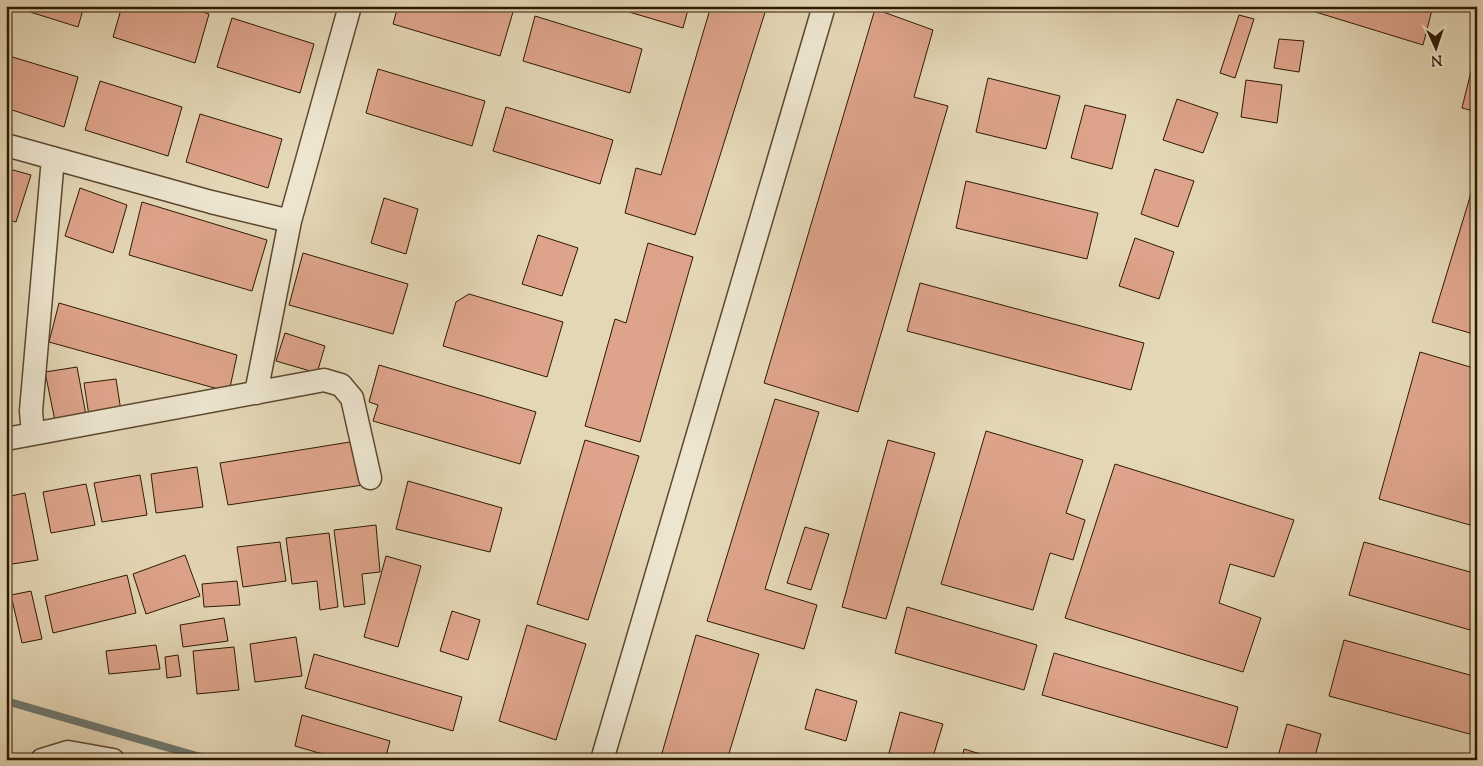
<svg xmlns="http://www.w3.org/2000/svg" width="1483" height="766" viewBox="0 0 1483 766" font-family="'Sorts Mill Goudy',serif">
  <rect width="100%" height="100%" fill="#e4d7b6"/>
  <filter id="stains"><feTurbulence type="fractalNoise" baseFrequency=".004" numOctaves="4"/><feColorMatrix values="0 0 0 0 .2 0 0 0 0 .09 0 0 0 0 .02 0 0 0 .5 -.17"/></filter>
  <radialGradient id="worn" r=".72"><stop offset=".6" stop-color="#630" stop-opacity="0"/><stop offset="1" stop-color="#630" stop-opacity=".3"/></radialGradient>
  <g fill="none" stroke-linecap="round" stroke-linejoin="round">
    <path stroke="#6f786f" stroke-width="8" d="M6,701L211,760"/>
  </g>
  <path fill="#dea48b" stroke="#2e1900" d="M11,6H84L78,27Z
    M122,6H184L209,14L195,63L113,37Z
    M398,6H494L513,12L500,56L393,24Z
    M609,6H689L683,28Z
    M711,6H767L695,235L625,213L636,168L661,175Z
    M1296,6H1433L1423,45Z
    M875,9L933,30L914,97L948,106L858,412L764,383Z
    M1239,15L1254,19L1235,78L1220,73Z
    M535,16L642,49L630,93L523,61Z
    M232,18L314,44L300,93L217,67Z
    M1279,39L1304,41L1299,72L1274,68Z
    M6,55L78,77L64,127L6,108Z
    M1472,67L1477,68V112L1462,108Z
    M378,69L485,101L472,146L366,113Z
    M988,78L1060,96L1046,149L976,132Z
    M1246,80L1282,85L1277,123L1241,117Z
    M100,81L182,107L168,156L85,130Z
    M1177,99L1218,113L1203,153L1163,140Z
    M1085,105L1126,115L1112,169L1071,158Z
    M506,107L613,140L600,184L493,151Z
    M200,114L282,139L268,188L186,162Z
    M6,168L31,175L16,222L6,219Z
    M1155,169L1194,181L1178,227L1141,214Z
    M1477,174V335L1432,322Z
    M966,181L1098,213L1087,259L956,228Z
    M80,188L127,205L113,253L65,236Z
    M384,198L418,209L406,254L371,243Z
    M142,202L267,240L252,291L129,255Z
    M538,235L578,248L562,296L522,284Z
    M1135,238L1174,252L1159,299L1119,286Z
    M648,243L693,257L640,442L585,426L615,319L626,323Z
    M303,253L408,284L393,334L289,305Z
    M6,281L12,283L6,304Z
    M920,283L1144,343L1131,390L907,331Z
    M469,294L563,322L547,377L443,346L456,302Z
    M59,303L237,355L229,392L49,342Z
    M285,333L325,346L317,373L276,361Z
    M1420,352L1477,369V527L1379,499Z
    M379,365L536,412L520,464L373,421L378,405L369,402Z
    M77,367L86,415L55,421L45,372Z
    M116,379L121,411L89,416L84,383Z
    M775,399L819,412L765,589L817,605L804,649L707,621Z
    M986,431L1083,460L1066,513L1085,520L1073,560L1050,553L1033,610L941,584Z
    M585,440L639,456L588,620L537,604Z
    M888,440L935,453L886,619L842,607Z
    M356,441L363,485L228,505L220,463Z
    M1115,464L1294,520L1274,577L1230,564L1219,603L1261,618L1243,672L1065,618Z
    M197,467L203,507L156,513L151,474Z
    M140,475L147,515L102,522L94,483Z
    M408,481L502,508L490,552L396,529Z
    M86,484L95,525L51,533L43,492Z
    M25,493L38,560L6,565V497Z
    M376,525L380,572L362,574L365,604L344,607L334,530Z
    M805,527L829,534L811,590L787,583Z
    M329,533L338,607L320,610L317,581L292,584L286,538Z
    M280,542L286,581L243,587L237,547Z
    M1364,542L1477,574V632L1349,595Z
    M185,555L200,596L146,614L133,574Z
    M386,556L421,566L398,647L364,637Z
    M127,575L136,613L53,633L45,596Z
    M237,581L240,605L204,607L202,584Z
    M31,591L42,639L22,643L11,595Z
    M907,607L1037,645L1024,690L895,653Z
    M452,611L480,620L468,660L440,651Z
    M224,618L228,641L183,647L180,625Z
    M527,625L586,644L556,740L499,721Z
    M696,635L759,654L727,760H660Z
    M296,637L302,676L255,682L250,644Z
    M1344,640L1477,677V736L1329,696Z
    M156,645L160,669L109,674L106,651Z
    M234,647L239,690L197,694L193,651Z
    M1054,653L1238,707L1227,748L1042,695Z
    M314,654L462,697L453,731L305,688Z
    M178,655L181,676L167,678L165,657Z
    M816,689L857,701L846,741L805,729Z
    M900,712L943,724L932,760H912L889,753Z
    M302,715L390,741L385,760H343L295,746Z
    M1287,724L1321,734L1314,760H1277Z
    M964,749L1000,760H962Z"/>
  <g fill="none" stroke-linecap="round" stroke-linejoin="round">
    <g stroke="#5c482e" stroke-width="25">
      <path id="minor" d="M6,145L211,202L290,221
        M256,393L290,221L350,6
        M33,434L31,411L53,158
        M6,439L324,380L341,385L352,398L370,478
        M42,760L68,752L113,760
        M602,760L824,6"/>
    </g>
    <use href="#minor" stroke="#ede5d0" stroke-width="22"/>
  </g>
  <rect width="1483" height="766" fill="none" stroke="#e4d7b6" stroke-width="25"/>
  <rect x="8" y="8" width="1468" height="751" fill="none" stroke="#2e1900" stroke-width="2.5"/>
  <rect x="12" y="12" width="1458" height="741" fill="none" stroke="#2e1900"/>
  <g transform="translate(1436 48) rotate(177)" stroke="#ede5d0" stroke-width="4" paint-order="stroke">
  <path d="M0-4L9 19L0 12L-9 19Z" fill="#2e1900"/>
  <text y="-8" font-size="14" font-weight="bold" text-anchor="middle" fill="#2e1900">N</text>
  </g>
  <rect width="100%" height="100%" filter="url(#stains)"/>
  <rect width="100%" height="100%" fill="url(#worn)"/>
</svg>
